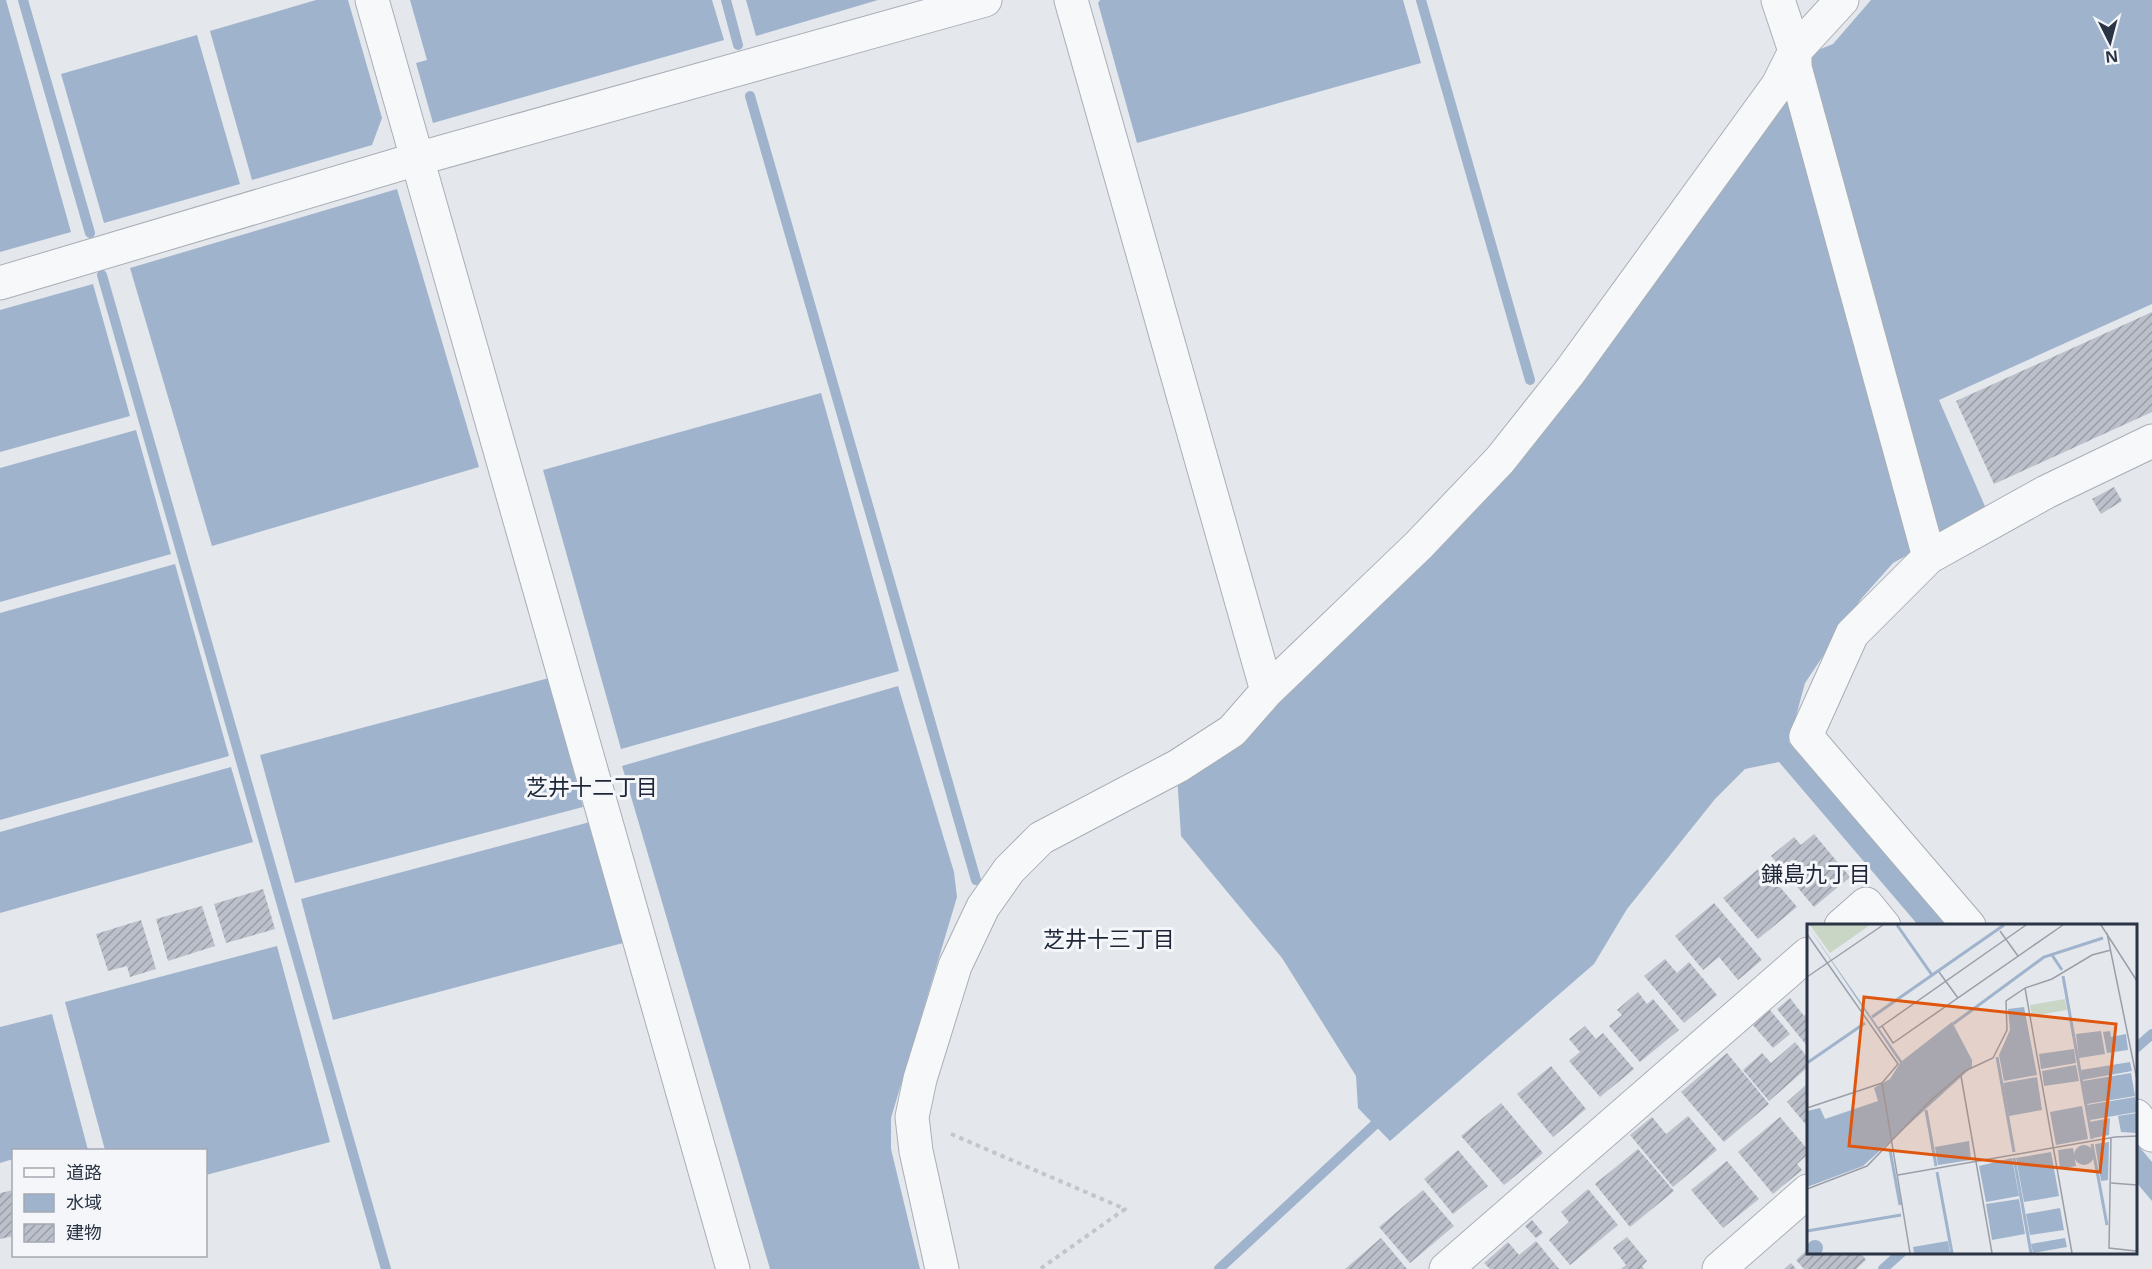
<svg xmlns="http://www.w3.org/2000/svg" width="2152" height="1269" viewBox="0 0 2152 1269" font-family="'Noto Sans','Noto Sans JP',sans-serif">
  <defs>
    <pattern id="building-hatch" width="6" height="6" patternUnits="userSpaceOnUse" patternTransform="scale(1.5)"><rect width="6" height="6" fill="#bbc0ca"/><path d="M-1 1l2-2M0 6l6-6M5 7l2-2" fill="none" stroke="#989da6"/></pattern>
  </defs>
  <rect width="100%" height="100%" fill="#e4e7ec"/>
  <path fill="#9fb4cc" d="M0,0H6L71,232L0,252Z
    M316,0H348L382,118L372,145L252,180L210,31Z
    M410,0H712L724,40L433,123L416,63L427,60Z
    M746,0H878L756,36Z
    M1100,0H1403L1421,63L1137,143L1098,3Z
    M1871,0H2152V304L1939,400L1987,511L1893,563L1861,599L1805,683L1789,742L1948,925H1918L1779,762L1745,769L1715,799L1627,909L1594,964L1390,1141L1358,1108L1356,1076L1282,958L1181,836L1177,775L1510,465L1813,52L1833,44Z
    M197,35L240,184L104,223L61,74Z
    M397,189L479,467L212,546L130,268Z
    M93,284L130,416L0,452V310Z
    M821,393L899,671L621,749L543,470Z
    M136,430L171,554L0,602V468Z
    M175,564L229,756L0,820V613Z
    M549,678L583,807L295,883L260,755Z
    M898,686L954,872L957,897L891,1118V1149L920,1269H770L622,766Z
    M231,767L253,842L0,913V832Z
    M590,822L623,943L333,1020L301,899Z
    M277,946L330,1142L206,1175V1150H105L65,1002Z
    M52,1014L88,1150H14L13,1159L0,1163V1027Z
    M2136,1143L2152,1162V1201L2136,1182Z"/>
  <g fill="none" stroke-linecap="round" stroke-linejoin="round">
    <path stroke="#9fb4cc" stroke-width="10" d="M23,0L90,233
      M726,0L738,45
      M1421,0L1530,380
      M750,96L976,880
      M102,275L386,1269
      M2136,1048L2152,1034
      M1219,1269L1383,1117
      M1883,1269L1902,1252"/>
  </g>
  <path fill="url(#building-hatch)" d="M2152,312V412L1994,484L1956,401Z
    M2114,487L2122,501L2101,514L2092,499Z
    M1814,834L1850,877L1814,907L1771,856L1794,837L1801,845Z
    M1762,866L1797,907L1758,939L1723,898Z
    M263,889L275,929L226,943L214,904Z
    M1714,903L1762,960L1738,980L1719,957L1703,970L1675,936Z
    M202,906L215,946L168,961L156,919Z
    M141,920L156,969L130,977L127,966L108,971L96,934Z
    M1665,959L1677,973L1689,962L1717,995L1684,1023L1644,976Z
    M1638,992L1647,1004L1653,999L1679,1030L1640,1062L1609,1026L1622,1015L1617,1010Z
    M1790,998L1804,1016L1808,1012V1047L1777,1009Z
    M1770,1010L1790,1034L1773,1048L1753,1025Z
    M1585,1026L1596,1039L1603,1033L1634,1069L1600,1097L1569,1061L1580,1052L1569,1039Z
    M1795,1042L1808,1058V1067L1769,1101L1743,1070L1762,1053L1771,1063Z
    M1727,1053L1769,1104L1724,1142L1681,1092Z
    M1551,1066L1586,1109L1553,1137L1517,1094Z
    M1808,1083V1127L1787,1102Z
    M1501,1103L1543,1153L1504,1185L1461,1136Z
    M1688,1116L1717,1150L1673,1187L1630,1135L1652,1117L1666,1134Z
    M1780,1117L1808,1150V1154L1797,1164L1802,1170L1773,1194L1738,1152Z
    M1638,1149L1674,1191L1630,1227L1595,1184Z
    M1458,1150L1488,1186L1453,1214L1424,1179Z
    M1727,1161L1759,1199L1723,1228L1691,1190Z
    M1588,1189L1618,1225L1570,1265L1549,1240L1569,1222L1561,1212Z
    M14,1190V1236L0,1239V1193Z
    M1423,1190L1454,1226L1410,1263L1379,1227Z
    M1532,1220L1543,1233L1536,1238L1525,1226Z
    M1627,1237L1647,1261L1642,1266L1644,1269H1621L1626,1265L1613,1248Z
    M1381,1238L1407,1269H1345Z
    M1536,1241L1559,1269H1490L1484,1263L1508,1242L1519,1255Z
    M1808,1249V1252H1860L1866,1260L1856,1269H1804L1796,1260Z
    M1791,1263L1796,1269H1784Z"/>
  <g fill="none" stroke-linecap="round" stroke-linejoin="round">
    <g stroke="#a9aeb7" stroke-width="35">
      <path id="street" d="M372,0L733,1269
        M1071,0L1267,691
        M1778,0L1795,51V67L1929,557
        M0,283L417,159L985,0
        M1841,926L1866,904L1884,926
        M1969,926L1806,736L1852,634L1929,557L2046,492L2152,441
        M2136,1116L2152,1135
        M942,1269L916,1151L912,1117L920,1079L955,966L983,907L1009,870L1041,838L1178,766L1232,731L1267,691L1419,545L1500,460L1569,373L1778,85L1795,51L1842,0
        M1446,1269L1808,954
        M1719,1269L1808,1191"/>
    </g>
    <path stroke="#c2c5cb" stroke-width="4" stroke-dasharray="4.5 4.5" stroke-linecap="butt" d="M951,1134L1125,1209L1040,1269"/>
    <use href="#street" stroke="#f7f8fa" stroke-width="33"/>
  </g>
  <g text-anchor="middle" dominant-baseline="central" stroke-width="6" stroke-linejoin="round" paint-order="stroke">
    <g font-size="22" fill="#1d2536" stroke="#f4f6f9">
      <text x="592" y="786">芝井十二丁目</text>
      <text x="1816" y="873">鎌島九丁目</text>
      <text x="1109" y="938">芝井十三丁目</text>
    </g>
  </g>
  <g transform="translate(1807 924)">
    <rect width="330" height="330" fill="#e4e7ec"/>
    <path d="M3,1H63L23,29Z" fill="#c9d6c5"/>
    <path d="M258,75L260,86L225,92L223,81Z" fill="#c9d6c5"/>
    <path d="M0,1L95,137L145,98L165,136V143L56,242L0,263V187L13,184L18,195L71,177L67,164L83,155L93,139ZM217,83L230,151L197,157L192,131L203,106L201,85ZM294,107L298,130L272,134L269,110ZM303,107L304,113L319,110L321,126L300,129L296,108ZM267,125L269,139L234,145L232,130ZM323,138L325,147L275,156L274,146ZM269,141L272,157L237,162L235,147ZM324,149L328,172L280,180L276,157ZM230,153L235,186L202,192L196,159ZM328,173L330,188L283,196L280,181ZM275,182L281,215L249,221L243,188ZM330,189V209L314,208L311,192ZM303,194L302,211L286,214L283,198ZM162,217L164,236L131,241L128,223ZM302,218L301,256L294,257L288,220ZM267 231a10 10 0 1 1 20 0a10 10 0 1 1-20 0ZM266,224L269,242L253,245L251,226ZM244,228L252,272L217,278L209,234ZM205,234L212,272L179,278L172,242ZM212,275L218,310L185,316L179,280ZM253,284L257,306L223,311L219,290ZM258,314L260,323L226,329L224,320ZM0 324a8 8 0 1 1 16 0a8 8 0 1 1-16 0ZM141,317L143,329H107L106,323Z" fill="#9fb4cc"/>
    <path fill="none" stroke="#9fb4cc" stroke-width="3" d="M90,1L125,51M245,31L255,46M256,52L285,215M65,93L197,1M146,100L237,33L296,14M190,133L207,228M0,139L58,99M119,186L129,242M285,220L300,301M83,226L93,281M207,234L224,329M130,248L145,329M0,307L94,291"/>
    <path fill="none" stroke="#9a9fa9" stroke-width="1.5" d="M294,1L330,57M193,7L211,32M300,9L330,156M0,10L91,140L75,159L0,184M132,48L151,74M0,53L76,1M75,102L86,119L256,1M72,104L219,1M154,152L185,329M75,159L103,329M304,213L302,324L329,327M91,251L308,213L330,212M304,259L330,261M0,265L60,242L124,176L158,147L186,134L200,106L199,77L218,64M265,329L218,64L245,55L285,31L304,26"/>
    <path fill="#df570f" fill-opacity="0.15" stroke="#df570f" stroke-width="3" d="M57,73L309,100L293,248L42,222Z"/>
    <rect width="330" height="330" fill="none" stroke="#2b3445" stroke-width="3"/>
  </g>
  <rect x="12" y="1149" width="195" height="108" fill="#f4f6f9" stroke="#a4a8b1" stroke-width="1.5"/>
  <rect x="24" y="1168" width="30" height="9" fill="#f7f8fa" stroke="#a4a8b1" stroke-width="1.5"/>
  <text x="66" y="1179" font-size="18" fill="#2b3445">道路</text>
  <rect x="24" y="1194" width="30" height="18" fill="#9fb4cc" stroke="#a4a8b1" stroke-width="1.5"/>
  <text x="66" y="1209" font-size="18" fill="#2b3445">水域</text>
  <rect x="24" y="1224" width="30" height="18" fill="url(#building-hatch)" stroke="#a4a8b1" stroke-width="1.5"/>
  <text x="66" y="1239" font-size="18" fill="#2b3445">建物</text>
  <g transform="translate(2110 42) rotate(174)" stroke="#f4f6f9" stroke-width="4.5" paint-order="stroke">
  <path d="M0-4.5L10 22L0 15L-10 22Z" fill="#2b3445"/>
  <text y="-9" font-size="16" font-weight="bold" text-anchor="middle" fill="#2b3445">N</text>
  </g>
</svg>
